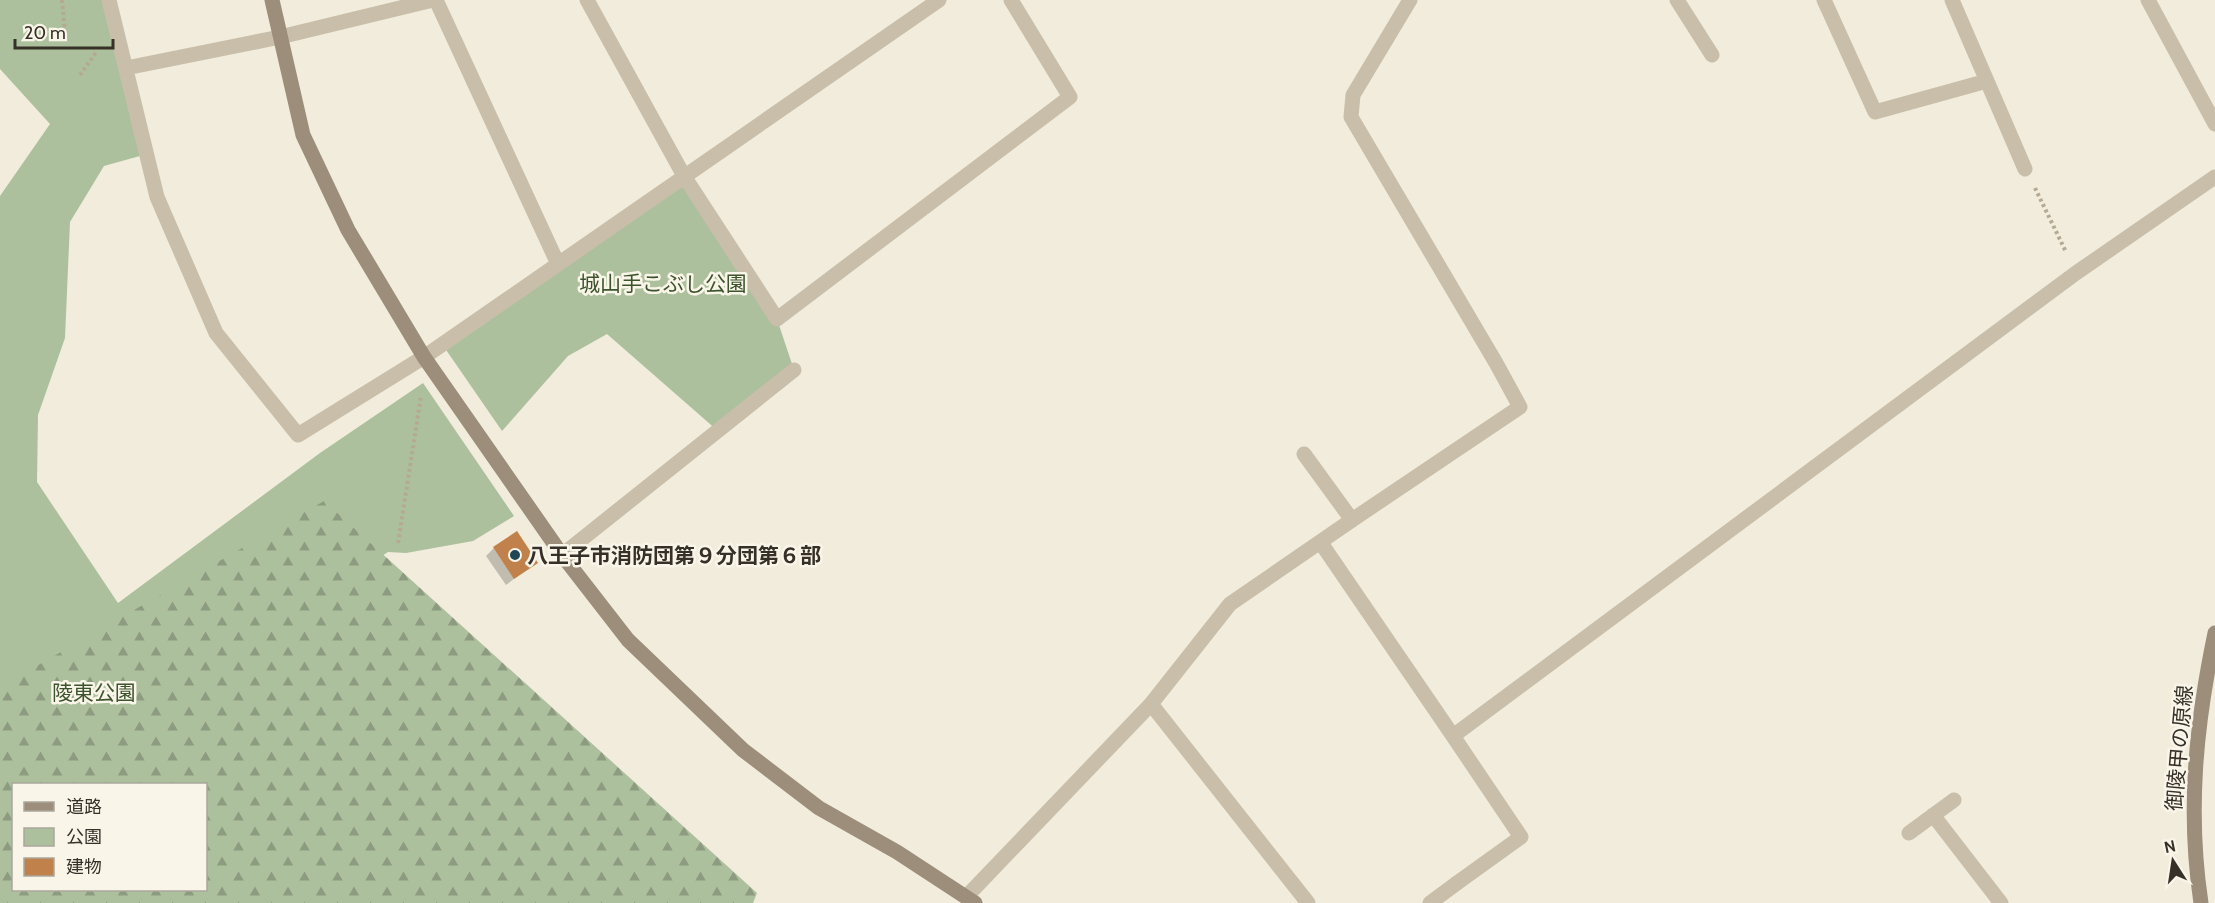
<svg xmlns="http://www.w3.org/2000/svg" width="2215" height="903" viewBox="0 0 2215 903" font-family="Cabin,'Noto Sans JP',sans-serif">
  <defs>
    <pattern id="forest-firs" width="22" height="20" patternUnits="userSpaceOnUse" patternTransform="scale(1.5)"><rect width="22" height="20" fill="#acc09d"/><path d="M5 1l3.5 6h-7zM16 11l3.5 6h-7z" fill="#8d9c80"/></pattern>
  </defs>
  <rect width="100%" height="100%" fill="#f1ecdc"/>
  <path fill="#acc09d" d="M0,0H109L147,154L104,166L70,222L65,338L38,415L37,482L118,603L320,453L423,383L514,516L473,541L406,553L388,552L256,636L206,784H14V890H206L230,903H0V196L50,124L0,69Z
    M684,176L777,319L794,370L718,431L607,334L568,356L502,431L442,344Z"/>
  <path fill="url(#forest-firs)" fill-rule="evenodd" d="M324,501L757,893L753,903H0V687ZM14,784H206V890H14Z"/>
  <path fill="#0003" d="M494,548L536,562L506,585L486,556Z"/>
  <path fill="#c1814a" d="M517,531L538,563L514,579L493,547Z"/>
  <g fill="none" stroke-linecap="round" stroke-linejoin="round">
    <path stroke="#b5a993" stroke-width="4" stroke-dasharray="3 3" stroke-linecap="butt" d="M62,0L65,33
      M80,75L97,51
      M2035,188L2066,252
      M398,543L421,396"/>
    <path stroke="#c9bea9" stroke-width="15" d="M2148,0L2215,124
      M1151,704L1308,903
      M967,896L1151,704L1230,604L1352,520
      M1430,903L1457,883"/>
    <path stroke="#c9bea9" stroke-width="15" d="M109,0L157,197L216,333L298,435L424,357L939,0
      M436,0L558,264
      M587,0L684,176L777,319L1070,97L1011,0
      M1677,0L1712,55
      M1824,0L1875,112L1987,81
      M1952,0L2025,169
      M126,68L280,37L433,0
      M1304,454L1352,520L1520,407L1496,363L1351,117L1353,95L1410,0
      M1321,543L1453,736
      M562,555L794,370
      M1933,815L2001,903
      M1909,833L1954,800
      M1457,883L1521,837L1453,736L2076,273L2215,177"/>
    <path stroke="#9c8e7a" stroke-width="15" d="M272,0L303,135L348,230L424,357L562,555L628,640L743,750L819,808L897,852L975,903
      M2201,903C2187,810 2196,724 2215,633"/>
  </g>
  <circle fill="#1f4756" stroke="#f9f5e9" stroke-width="2" cx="515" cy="555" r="6"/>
  <g text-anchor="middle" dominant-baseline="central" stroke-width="5" stroke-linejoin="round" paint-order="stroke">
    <g font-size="21" fill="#3d532d" stroke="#f9f5e9">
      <text x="663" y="283">城山手こぶし公園</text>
      <text x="94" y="692">陵東公園</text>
    </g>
    <g font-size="21" font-weight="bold" fill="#363028" stroke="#f9f5e9" text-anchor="start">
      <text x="527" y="555">八王子市消防団第９分団第６部</text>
    </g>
    <g font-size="21" fill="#363028" stroke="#f9f5e9">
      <text transform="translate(2179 748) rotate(-85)">御陵甲の原線</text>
    </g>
  </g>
  <rect x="12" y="783" width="195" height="108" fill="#f9f5e9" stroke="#aba69c" stroke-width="1.5"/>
  <rect x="24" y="802" width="30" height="9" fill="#9c8e7a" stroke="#aba69c" stroke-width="1.5"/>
  <text x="66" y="813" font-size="18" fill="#363028">道路</text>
  <rect x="24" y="828" width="30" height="18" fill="#acc09d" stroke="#aba69c" stroke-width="1.5"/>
  <text x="66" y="843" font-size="18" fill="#363028">公園</text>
  <rect x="24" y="858" width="30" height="18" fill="#c1814a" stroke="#aba69c" stroke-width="1.5"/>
  <text x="66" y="873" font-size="18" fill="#363028">建物</text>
  <g transform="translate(2173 861) rotate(348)" stroke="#f9f5e9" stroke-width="4.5" paint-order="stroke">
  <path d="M0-4.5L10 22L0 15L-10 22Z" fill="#363028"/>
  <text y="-9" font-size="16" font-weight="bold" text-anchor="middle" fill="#363028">N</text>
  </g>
  <path d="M15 39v9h98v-9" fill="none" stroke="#363028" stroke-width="3"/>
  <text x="24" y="39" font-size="18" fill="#363028" stroke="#f9f5e9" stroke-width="4.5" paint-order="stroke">20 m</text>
</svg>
